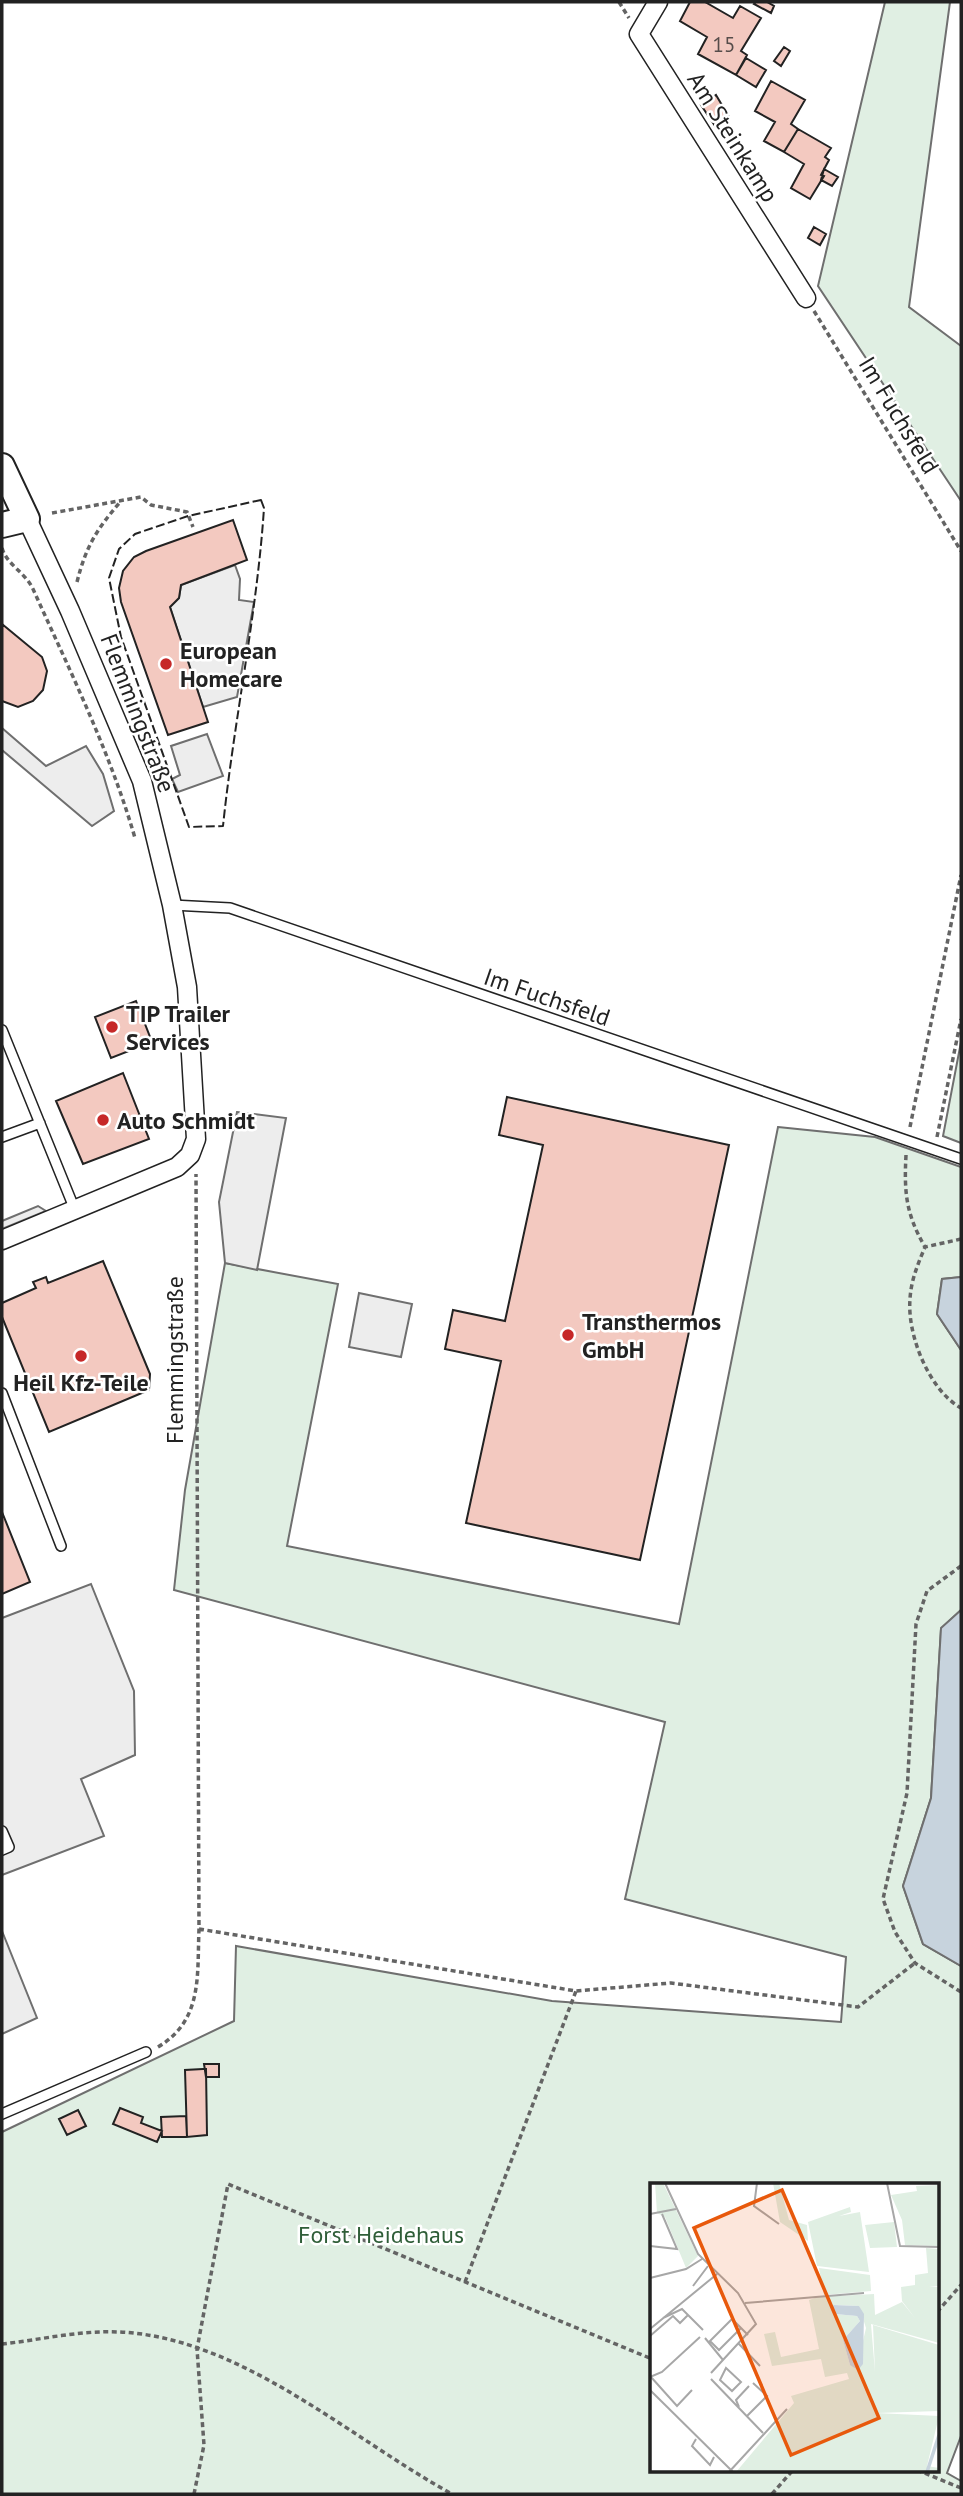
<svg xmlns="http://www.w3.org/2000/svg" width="963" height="2496" viewBox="0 0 963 2496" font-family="'PT Sans',sans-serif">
  <rect width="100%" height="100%" fill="#fff"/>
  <path fill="#e0efe3" stroke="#6f6f6f" stroke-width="2" fill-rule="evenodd" d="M885,2H950L909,307L961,346V501L818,286Z
    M961,1042V1143L943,1136Z
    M778,1127L875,1137L961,1167V1277L942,1279L937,1314L961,1350V1610L941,1629L931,1798L903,1886L923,1944L961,1966V2436L947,2473L961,2481V2494H2V2132L234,2021L236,1946L552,2001L841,2022L846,1957L625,1899L665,1722L174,1590L185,1490L225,1263L338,1284L287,1546L679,1624ZM652,2184H937V2470H652Z"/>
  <path fill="#ededed" stroke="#6f6f6f" stroke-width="2" d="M235,565L240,579L239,600L254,602L237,697L203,707L170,607L179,598L181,585Z
    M2,728L46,766L86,746L103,774L114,811L92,826L2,750Z
    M207,734L223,776L178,792L172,779L180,775L171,746Z
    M237,1112L286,1118L257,1270L225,1263L219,1202Z
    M38,1206L46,1211L2,1229V1221Z
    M359,1293L412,1304L401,1357L349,1347Z
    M91,1584L134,1691L135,1755L81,1779L104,1836L2,1875V1618Z
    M2,1931L37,2018L2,2034Z"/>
  <path fill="#c7d3dd" stroke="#6f6f6f" stroke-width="2" d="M961,1277V1350L937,1314L942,1279Z
    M961,1610V1966L923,1944L903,1886L931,1798L941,1628Z"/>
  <path fill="#f3c9c0" stroke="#222" stroke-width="2" d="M690,2H705L733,18L740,6L761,18L741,51L747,55L736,75L698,54L707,37L680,21Z
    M756,2H767L774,6L771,13L754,4Z
    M784,47L790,51L781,66L774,61Z
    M746,58L766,70L756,87L736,75Z
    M771,81L805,100L791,124L798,129L784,152L764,141L775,122L755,111Z
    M716,95L729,117L715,126L701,105Z
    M798,129L831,148L825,157L829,160L821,175L824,176L810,199L791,188L804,164L784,152Z
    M824,169L838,177L832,186L821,180Z
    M814,227L826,234L820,245L808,238Z
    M233,520L247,560L181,585L179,598L170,607L208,722L168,735L121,602L119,588L123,571L134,557L146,551Z
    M2,624L42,657L47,671L43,690L33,701L18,707L2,701Z
    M136,1001L152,1042L111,1058L95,1017Z
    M123,1073L149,1139L83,1164L56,1101Z
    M507,1097L729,1145L640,1560L466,1523L501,1361L445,1349L453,1310L505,1321L543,1145L499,1135Z
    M103,1261L150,1374L149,1390L49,1432L2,1317V1303L36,1288L33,1282L46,1277L48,1283Z
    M2,1512L30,1582L2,1594Z
    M204,2064H219V2077H206Z
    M203,2069H206L207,2135L187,2137L185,2070Z
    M120,2108L143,2117L141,2123L162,2131L157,2142L113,2124Z
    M78,2110L86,2126L67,2135L59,2119Z
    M186,2116L187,2137H162L161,2117Z"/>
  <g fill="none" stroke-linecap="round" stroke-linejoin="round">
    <g stroke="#222" stroke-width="12">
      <path id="lane" d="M172,905L230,908L961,1159
        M2,1030L75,1210
        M2,1137L40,1123
        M2,1393L61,1546
        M2,1831L9,1847L2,1850
        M2,2114L146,2052"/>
    </g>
    <g stroke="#222" stroke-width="21">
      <path id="street" d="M658,2L639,34L806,298
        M2,1240L177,1167L190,1155L196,1139L187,987L172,905L142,781L70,611L27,519"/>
    </g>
    <g stroke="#222" stroke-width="28">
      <path id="secondary" d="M2,466L27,519L2,525"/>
    </g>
    <path stroke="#646464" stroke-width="3.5" stroke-dasharray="5 3.5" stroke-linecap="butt" d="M619,2L629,18
      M814,311L961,551
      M52,513L141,497L151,505L187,512L193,527
      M2,548C7,565 25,572 33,589C70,671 110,752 135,838
      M77,582C86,546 97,529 121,501
      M910,1127L961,875
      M937,1137L961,1019
      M906,1155C904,1193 906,1214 925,1247
      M961,1239L925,1247C918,1264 911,1280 910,1299C907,1335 929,1390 961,1408
      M961,1566L927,1591L916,1624L907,1793L883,1899L895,1932L915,1963L961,1992
      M199,1929L576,1991L671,1983L858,2007L915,1963
      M158,2047C203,2020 197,1976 199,1929L196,1174
      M465,2282L576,1991
      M937,2312L961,2285
      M2,2344C39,2340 81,2330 119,2332C240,2337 350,2438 452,2494
      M917,2470L961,2488
      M194,2494L204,2445L197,2349L228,2184L652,2359
      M772,2494L793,2470"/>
    <use href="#lane" stroke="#fff" stroke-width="9"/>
    <use href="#street" stroke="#fff" stroke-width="18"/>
    <use href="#secondary" stroke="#fff" stroke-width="24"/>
    <path stroke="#222" stroke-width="2" stroke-dasharray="9 3.5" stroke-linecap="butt" d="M261,500L264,508C257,614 234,720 223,826L189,827L121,637L109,578L119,549L135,534L188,516Z"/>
  </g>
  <g fill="#c62828" stroke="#fff" stroke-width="2.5">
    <circle cx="166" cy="664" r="7"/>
    <circle cx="112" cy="1027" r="7"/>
    <circle cx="103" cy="1120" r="7"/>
    <circle cx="568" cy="1335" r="7"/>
    <circle cx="81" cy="1356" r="7"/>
  </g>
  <g text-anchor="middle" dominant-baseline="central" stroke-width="5" stroke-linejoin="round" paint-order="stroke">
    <g font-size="21" fill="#564c4a">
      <text x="724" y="44">15</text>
    </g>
    <g font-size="24" fill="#222" stroke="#fff">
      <text transform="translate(733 137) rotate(58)">Am Steinkamp</text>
      <text transform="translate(899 415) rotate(59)">Im Fuchsfeld</text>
      <text transform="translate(138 713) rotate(69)">Flemmingstraße</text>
      <text transform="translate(547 997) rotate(19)">Im Fuchsfeld</text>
      <text transform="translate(174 1360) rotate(-90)">Flemmingstraße</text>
    </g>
    <g font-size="24" font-weight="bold" fill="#222" stroke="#fff" text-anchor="start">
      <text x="180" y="650">European<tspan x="180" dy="28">Homecare</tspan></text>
      <text x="126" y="1013">TIP Trailer<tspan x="126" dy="28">Services</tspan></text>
      <text x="117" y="1120">Auto Schmidt</text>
      <text x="582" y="1321">Transthermos<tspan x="582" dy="28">GmbH</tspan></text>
      <text x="81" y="1382" text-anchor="middle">Heil Kfz-Teile</text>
    </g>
    <g font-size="24" fill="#2f5e38" stroke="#fff">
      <text x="381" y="2234">Forst Heidehaus</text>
    </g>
  </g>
  <g transform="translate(650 2183)">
    <rect width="289" height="289" fill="#fff"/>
    <path d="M5,0H13L48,73L36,85L15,34L7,30ZM123,0H129L139,37L157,42L158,58L130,39ZM289,2V63L255,62L252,37L241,12L267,8L266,3ZM200,24L201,29L189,33L210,29L219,89L167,83L158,39ZM244,39L247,64L220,65L215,42ZM276,65L289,66V103H279L289,104V160L221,141L225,189L223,142L289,162V228L226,230L289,233L277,283L289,285V289H86L144,220L141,213L199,196L197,190L175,194L171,176L122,183L114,151L125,149L131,174L169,166L159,117L168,114L224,111L225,132L252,119L265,135L252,118L251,104L265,102V92L278,90ZM185,122L209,123L216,145L210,171L213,181L200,182L193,157L210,138L207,133L185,131L180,125ZM169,85L220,92L221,108L174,112Z" fill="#e0efe3" fill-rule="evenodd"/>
    <path d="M184,122L209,123L214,131L213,181L208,187L200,182L193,157L210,138L207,133L185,131L180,125Z" fill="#c7d3dd"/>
    <path fill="none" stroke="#c7d3dd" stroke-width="3.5" d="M277,289L289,252"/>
    <path fill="none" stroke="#a7a7a7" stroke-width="2" d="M15,0L48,71L88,110L106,141L61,190M107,0L104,23L129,41M237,0L250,63L289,64M0,31L26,26M0,63L27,66L12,31M0,95L36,86L52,76M43,103L58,83M95,120L214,110M13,135L32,126L53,147M91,145L69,167L60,158L82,136L98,152M0,146L67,91M0,153L23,133L30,140L38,132M55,155L73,177M89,161L110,183M76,185L91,199L82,208L70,197ZM0,194L12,189L50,154M1,194L27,223L42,207M61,196L113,250M0,207L83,289M89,224L86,217L99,203M97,233L117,213L103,200M46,256L42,263L60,282L64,274M79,289L137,226"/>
    <path fill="#e8590c" fill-opacity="0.15" stroke="#e8590c" stroke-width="3.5" d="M132,7L229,235L141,272L44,45Z"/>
    <rect width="289" height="289" fill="none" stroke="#222" stroke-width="3.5"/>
  </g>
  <rect width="963" height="2496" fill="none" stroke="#222222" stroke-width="7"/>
</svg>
